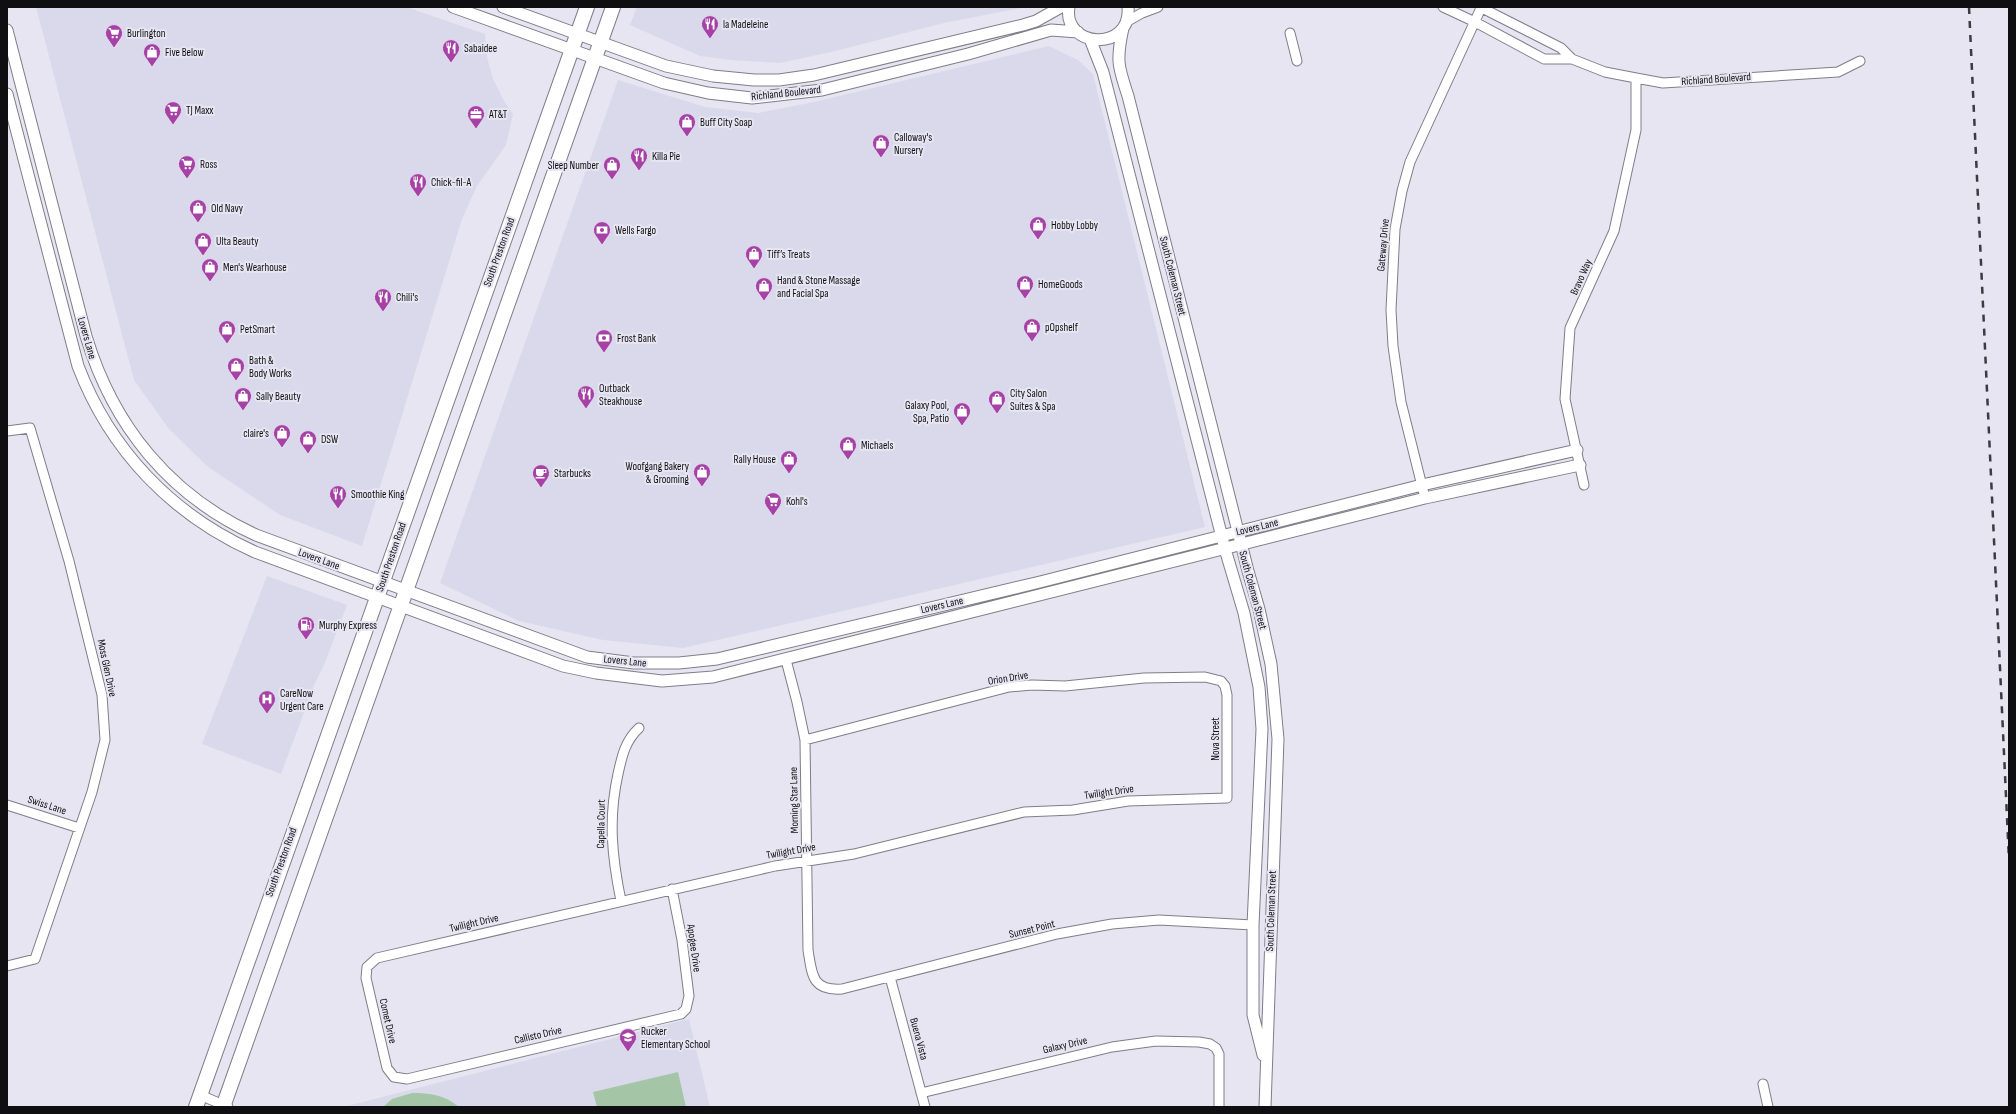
<svg xmlns="http://www.w3.org/2000/svg" width="2016" height="1114" viewBox="0 0 2016 1114" font-family="'Sofia Sans Condensed',sans-serif">
  <rect width="100%" height="100%" fill="#e6e5f1"/>
  <path fill="#dad9ec" d="M36,7H406L485,34L487,57L493,79L504,101L513,114L506,145L477,186L462,219L362,546L280,515L208,467L169,429L134,380Z
    M637,7H1026L944,23L831,52L780,63L730,60L700,56L630,25Z
    M1049,46L1078,60L1093,74L1205,527L683,648L603,640L519,621L440,583L618,80L705,107L758,113L814,102Z
    M267,576L347,605L324,665L315,683L281,774L202,744Z
    M689,1019L710,1107H343Z"/>
  <path fill="#a4c6a6" d="M678,1072L686,1107H597L593,1092Z
    M412,1093C430,1093 445,1095 459,1107H383L392,1099Z"/>
  <g fill="none" stroke-linecap="round" stroke-linejoin="round">
    <g stroke="#7e7e88" stroke-width="11">
      <path id="minor" d="M1443,7L1475,22L1544,59H1572L1605,72L1636,78L1663,83L1838,72L1860,61
        M1480,7L1561,48L1572,59
        M1126,22L1142,13L1158,7
        M1290,33L1297,61
        M7,431L30,428L69,561L102,695L105,740L92,792L35,959L7,966
        M1584,485L1565,399L1570,328L1614,231L1636,130V78
        M1425,498L1401,402L1393,346L1391,310L1395,229L1402,191L1410,162L1481,8
        M786,660L797,702L805,740L808,950C812,975 812,991 842,989L1057,934L1112,924L1159,920L1253,925
        M7,805L79,828
        M672,889L682,940L689,996L686,1009L681,1014L407,1079L394,1077L387,1068L366,978L367,967L377,958L775,866L854,854L1024,812L1073,810L1128,801L1227,798V695L1225,686L1221,681L1205,677L1144,678L1065,686L1032,685L1009,687L805,740
        M621,901C612,857 608,819 618,774C622,756 625,741 639,728
        M890,977L925,1107
        M1763,1084L1768,1107
        M921,1093L1112,1047L1156,1041L1199,1042L1210,1044L1216,1048L1219,1054V1107
        M200,1095L228,1107"/>
    </g>
    <g stroke="#7e7e88" stroke-width="13">
      <path id="tertiary" d="M453,7L664,83L708,93L752,98L822,90L968,54L1051,30L1078,32
        M503,7L666,66L713,76L754,80H779L814,75L1023,25L1036,21L1061,7
        M1069,7C1062,48 1132,53 1128,7
        M1123,28C1116,60 1118,66 1128,96L1248,571L1259,609L1271,664L1278,739L1265,1107
        M7,30L86,336C113,426 170,496 256,535L587,657L634,663H679L717,659L1040,582L1422,485L1577,450
        M1090,39L1103,72L1225,549L1244,613L1259,687L1262,729L1253,925V1015L1263,1055
        M7,94L78,366C110,450 172,515 255,552L563,666L596,673L662,681L713,677L1425,498L1580,465"/>
    </g>
    <g stroke="#7e7e88" stroke-width="16">
      <path id="primary" d="M196,1107L587,7
        M223,1107L613,7"/>
    </g>
    <use href="#minor" stroke="#fff" stroke-width="9"/>
    <use href="#tertiary" stroke="#fff" stroke-width="11"/>
    <use href="#primary" stroke="#fff" stroke-width="14"/>
    <path stroke="#3c3b40" stroke-width="2.5" stroke-dasharray="7 7" stroke-linecap="butt" d="M1969,7L2009,860"/>
  </g>
  <defs>
    <g id="restaurant-pin" transform="scale(0.9)"><path d="M0 17L-7.5 6A9.5 9.5 0 1 1 7.5 6Z" fill="#a641a6" stroke="#e6e5f1"/><path d="M-5-6h1v4h1v-4h1v4h1v-4h1v5L-1.5 .5V6h-2V.5L-5-1ZM5-6V6H3V1.5H1.5Q1.5-4 5-6Z" fill="#fff"/></g>
    <g id="supermarket-pin" transform="scale(0.9)"><path d="M0 17L-7.5 6A9.5 9.5 0 1 1 7.5 6Z" fill="#a641a6" stroke="#e6e5f1"/><path d="M-6-5.5h2.5l.6 2H6L4.5 2H-2.5L-4.4-4H-6ZM-1.5 3.2a1.3 1.3 0 1 0 .1 0ZM3 3.2a1.3 1.3 0 1 0 .1 0Z" fill="#fff"/></g>
    <g id="shop-pin" transform="scale(0.9)"><path d="M0 17L-7.5 6A9.5 9.5 0 1 1 7.5 6Z" fill="#a641a6" stroke="#e6e5f1"/><path d="M-5-2.5h2.3a2.7 3.5 0 0 1 5.4 0H5L5.5 6h-11ZM-1.5-2.5h3a1.5 2.3 0 0 0-3 0Z" fill="#fff"/></g>
    <g id="office-pin" transform="scale(0.9)"><path d="M0 17L-7.5 6A9.5 9.5 0 1 1 7.5 6Z" fill="#a641a6" stroke="#e6e5f1"/><path d="M-6-3h4V-5.5h4V-3h4V5H-6ZM-1-4.5V-3h2v-1.5ZM-6 0V1H6V0Z" fill="#fff"/></g>
    <g id="bank-pin" transform="scale(0.9)"><path d="M0 17L-7.5 6A9.5 9.5 0 1 1 7.5 6Z" fill="#a641a6" stroke="#e6e5f1"/><path d="M-6-4H6V4H-6ZM0-2.3a2.3 2.3 0 1 0 0 4.6a2.3 2.3 0 1 0 0-4.6Z" fill="#fff"/></g>
    <g id="cafe-pin" transform="scale(0.9)"><path d="M0 17L-7.5 6A9.5 9.5 0 1 1 7.5 6Z" fill="#a641a6" stroke="#e6e5f1"/><path d="M-5.5-4.5H6V0H3Q3 3.5 0 3.5H-2.5Q-5.5 3.5-5.5 0ZM3-3.2v2h1.7v-2ZM-6 4.5H4V6H-6Z" fill="#fff"/></g>
    <g id="fuel-pin" transform="scale(0.9)"><path d="M0 17L-7.5 6A9.5 9.5 0 1 1 7.5 6Z" fill="#a641a6" stroke="#e6e5f1"/><path d="M-5.5-6h7V0h2V4h1.3V-2.5L3-4.5l.8-.8L6-3V5H2.5V1h-1V6h-7ZM-4.2-4.7v3.2H.2V-4.7Z" fill="#fff"/></g>
    <g id="hospital-pin" transform="scale(0.9)"><path d="M0 17L-7.5 6A9.5 9.5 0 1 1 7.5 6Z" fill="#a641a6" stroke="#e6e5f1"/><path d="M-5-5h3v3.5h4V-5h3V5h-3V1.5h-4V5h-3Z" fill="#fff"/></g>
    <g id="school-pin" transform="scale(0.9)"><path d="M0 17L-7.5 6A9.5 9.5 0 1 1 7.5 6Z" fill="#a641a6" stroke="#e6e5f1"/><path d="M0-5L7-2L0 1L-7-2ZM-4 1L0 2.5L4 1V4Q0 6-4 4Z" fill="#fff"/></g>
  </defs>
  <g fill-rule="evenodd">
    <use href="#restaurant-pin" x="710" y="24"/>
    <use href="#supermarket-pin" x="114" y="33"/>
    <use href="#restaurant-pin" x="451" y="48"/>
    <use href="#shop-pin" x="152" y="52"/>
    <use href="#supermarket-pin" x="173" y="110"/>
    <use href="#office-pin" x="476" y="114"/>
    <use href="#shop-pin" x="687" y="122"/>
    <use href="#shop-pin" x="881" y="143"/>
    <use href="#restaurant-pin" x="639" y="156"/>
    <use href="#supermarket-pin" x="187" y="164"/>
    <use href="#shop-pin" x="612" y="165"/>
    <use href="#restaurant-pin" x="418" y="182"/>
    <use href="#shop-pin" x="198" y="208"/>
    <use href="#shop-pin" x="1038" y="225"/>
    <use href="#bank-pin" x="602" y="230"/>
    <use href="#shop-pin" x="203" y="241"/>
    <use href="#shop-pin" x="754" y="254"/>
    <use href="#shop-pin" x="210" y="267"/>
    <use href="#shop-pin" x="1025" y="284"/>
    <use href="#shop-pin" x="764" y="286"/>
    <use href="#restaurant-pin" x="383" y="297"/>
    <use href="#shop-pin" x="1032" y="327"/>
    <use href="#shop-pin" x="227" y="329"/>
    <use href="#bank-pin" x="604" y="338"/>
    <use href="#shop-pin" x="236" y="366"/>
    <use href="#restaurant-pin" x="586" y="394"/>
    <use href="#shop-pin" x="243" y="396"/>
    <use href="#shop-pin" x="997" y="399"/>
    <use href="#shop-pin" x="962" y="411"/>
    <use href="#shop-pin" x="282" y="433"/>
    <use href="#shop-pin" x="308" y="439"/>
    <use href="#shop-pin" x="848" y="445"/>
    <use href="#shop-pin" x="789" y="459"/>
    <use href="#shop-pin" x="702" y="472"/>
    <use href="#cafe-pin" x="541" y="473"/>
    <use href="#restaurant-pin" x="338" y="494"/>
    <use href="#supermarket-pin" x="773" y="501"/>
    <use href="#fuel-pin" x="306" y="625"/>
    <use href="#hospital-pin" x="267" y="699"/>
    <use href="#school-pin" x="628" y="1037"/>
  </g>
  <g text-anchor="middle" dominant-baseline="central" stroke-width="4" stroke-linejoin="round" paint-order="stroke">
    <g font-size="11" fill="#0f0f12" stroke="#e6e5f1" text-anchor="start">
      <text x="723" y="24">la Madeleine</text>
      <text x="127" y="33">Burlington</text>
      <text x="464" y="48">Sabaidee</text>
      <text x="165" y="52">Five Below</text>
      <text x="186" y="110">TJ Maxx</text>
      <text x="489" y="114">AT&amp;T</text>
      <text x="700" y="122">Buff City Soap</text>
      <text x="894" y="137">Calloway's<tspan x="894" dy="13">Nursery</tspan></text>
      <text x="652" y="156">Killa Pie</text>
      <text x="200" y="164">Ross</text>
      <text x="599" y="165" text-anchor="end">Sleep Number</text>
      <text x="431" y="182">Chick-fil-A</text>
      <text x="211" y="208">Old Navy</text>
      <text x="1051" y="225">Hobby Lobby</text>
      <text x="615" y="230">Wells Fargo</text>
      <text x="216" y="241">Ulta Beauty</text>
      <text x="767" y="254">Tiff’s Treats</text>
      <text x="223" y="267">Men's Wearhouse</text>
      <text x="777" y="280">Hand &amp; Stone Massage<tspan x="777" dy="13">and Facial Spa</tspan></text>
      <text x="1038" y="284">HomeGoods</text>
      <text x="396" y="297">Chili's</text>
      <text x="1045" y="327">pOpshelf</text>
      <text x="240" y="329">PetSmart</text>
      <text x="617" y="338">Frost Bank</text>
      <text x="249" y="360">Bath &amp;<tspan x="249" dy="13">Body Works</tspan></text>
      <text x="599" y="388">Outback<tspan x="599" dy="13">Steakhouse</tspan></text>
      <text x="1010" y="393">City Salon<tspan x="1010" dy="13">Suites &amp; Spa</tspan></text>
      <text x="256" y="396">Sally Beauty</text>
      <text x="949" y="405" text-anchor="end">Galaxy Pool,<tspan x="949" dy="13">Spa, Patio</tspan></text>
      <text x="269" y="433" text-anchor="end">claire's</text>
      <text x="321" y="439">DSW</text>
      <text x="861" y="445">Michaels</text>
      <text x="776" y="459" text-anchor="end">Rally House</text>
      <text x="689" y="466" text-anchor="end">Woofgang Bakery<tspan x="689" dy="13">&amp; Grooming</tspan></text>
      <text x="554" y="473">Starbucks</text>
      <text x="351" y="494">Smoothie King</text>
      <text x="786" y="501">Kohl's</text>
      <text x="319" y="625">Murphy Express</text>
      <text x="280" y="693">CareNow<tspan x="280" dy="13">Urgent Care</tspan></text>
      <text x="641" y="1031">Rucker<tspan x="641" dy="13">Elementary School</tspan></text>
    </g>
    <g font-size="11" fill="#0f0f12" stroke="#e6e5f1">
      <text transform="translate(1716 79) rotate(-4)">Richland Boulevard</text>
      <text transform="translate(786 93) rotate(-6)">Richland Boulevard</text>
      <text transform="translate(1383 245) rotate(-85)">Gateway Drive</text>
      <text transform="translate(499 252) rotate(-70)">South Preston Road</text>
      <text transform="translate(1173 276) rotate(76)">South Coleman Street</text>
      <text transform="translate(1581 277) rotate(-66)">Bravo Way</text>
      <text transform="translate(87 338) rotate(74)">Lovers Lane</text>
      <text transform="translate(1257 527) rotate(-14)">Lovers Lane</text>
      <text transform="translate(391 557) rotate(-71)">South Preston Road</text>
      <text transform="translate(319 559) rotate(20)">Lovers Lane</text>
      <text transform="translate(1253 590) rotate(75)">South Coleman Street</text>
      <text transform="translate(942 605) rotate(-13)">Lovers Lane</text>
      <text transform="translate(625 661) rotate(6)">Lovers Lane</text>
      <text transform="translate(107 668) rotate(78)">Moss Glen Drive</text>
      <text transform="translate(1008 678) rotate(-9)">Orion Drive</text>
      <text transform="translate(1215 739) rotate(-90)">Nova Street</text>
      <text transform="translate(1109 792) rotate(-8)">Twilight Drive</text>
      <text transform="translate(794 800) rotate(-91)">Morning Star Lane</text>
      <text transform="translate(47 805) rotate(18)">Swiss Lane</text>
      <text transform="translate(601 824) rotate(-89)">Capella Court</text>
      <text transform="translate(791 851) rotate(-10)">Twilight Drive</text>
      <text transform="translate(281 862) rotate(-70)">South Preston Road</text>
      <text transform="translate(1271 911) rotate(-88)">South Coleman Street</text>
      <text transform="translate(474 923) rotate(-13)">Twilight Drive</text>
      <text transform="translate(1032 929) rotate(-14)">Sunset Point</text>
      <text transform="translate(694 948) rotate(82)">Apogee Drive</text>
      <text transform="translate(388 1021) rotate(77)">Comet Drive</text>
      <text transform="translate(538 1035) rotate(-13)">Callisto Drive</text>
      <text transform="translate(919 1039) rotate(75)">Buena Vista</text>
      <text transform="translate(1065 1045) rotate(-13)">Galaxy Drive</text>
    </g>
  </g>
  <rect width="2016" height="1114" fill="none" stroke="#0f0f12" stroke-width="16"/>
</svg>
